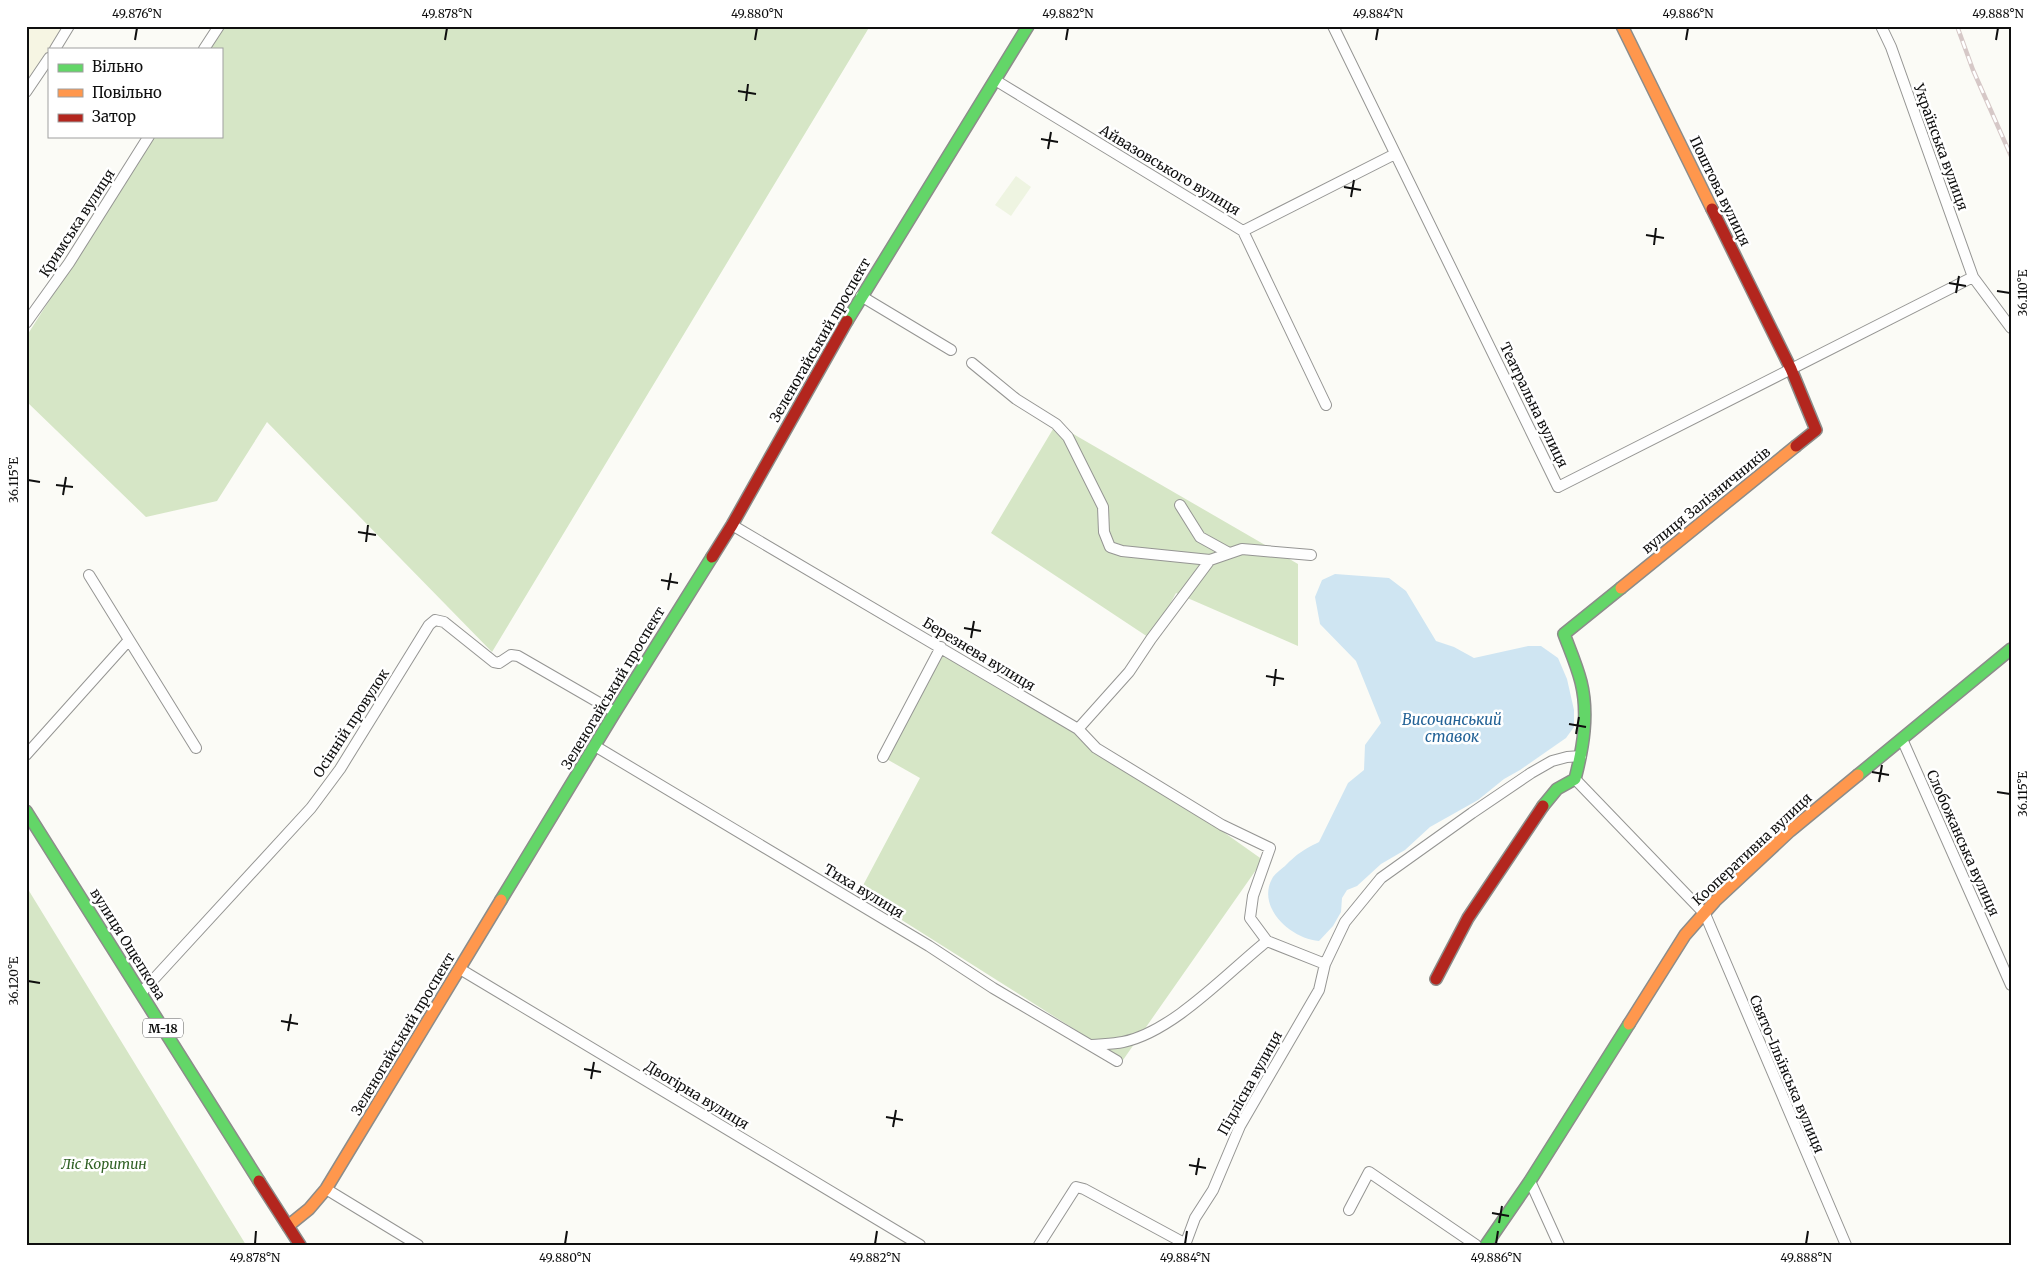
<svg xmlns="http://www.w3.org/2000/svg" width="2037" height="1271" viewBox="0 0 2037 1271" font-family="Merriweather,serif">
  <rect width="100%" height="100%" fill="#fbfbf6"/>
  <path fill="#f6f5e3" d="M26,26H67L52,49H49V54L26,88Z"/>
  <path fill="#d6e6c6" d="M225,26H870L492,652L267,422L217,501L146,517L26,401V337L154,136H221V49H210Z
    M1056,424L1298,564V646L1176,593L1151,639L991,533Z
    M941,647L1078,729L1263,860L1123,1060L859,893L920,778L883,757Z
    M26,886L246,1245H26Z"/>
  <path fill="#eef4e1" d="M1016,176L1031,187L1011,216L995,205Z"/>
  <path fill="#cfe5f2" d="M1335,574L1389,578L1406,591L1436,641L1454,647L1474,658L1528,646H1541L1558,658L1567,679L1574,710V727L1566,738L1520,770L1504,779L1478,800L1430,827L1405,850L1381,864L1357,886L1347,890L1342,898L1341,912L1333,926L1319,941C1291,939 1255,907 1273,877C1276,873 1281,869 1285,866C1298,853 1303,850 1319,842L1348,783L1364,770L1365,745L1381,723L1356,661L1320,624L1315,597L1322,580Z"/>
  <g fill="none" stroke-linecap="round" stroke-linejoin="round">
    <g stroke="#959593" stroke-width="12">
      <path id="street" d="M1333,26L1558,487L1973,277
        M1881,26L1891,47L1973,277L2011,328
        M55,49L69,26
        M204,49L219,26
        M995,80L1243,231L1326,405
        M26,92L49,58
        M1243,231L1395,154
        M861,296L951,350
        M26,323L69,263L149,136
        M972,363L1016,399L1056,424L1068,437L1103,507L1104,532L1110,547L1122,551L1210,560L1242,549L1311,555
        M1180,505L1200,537L1229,553
        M732,525L1078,729L1129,672L1151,639L1210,560
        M89,575L196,748
        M1078,729L1096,748L1222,825L1270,848L1253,896L1250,918L1267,941L1325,964
        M1902,739L2011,985
        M595,746L929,946L993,988L1117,1061
        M26,755L129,640
        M883,757L941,647
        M1575,779L1705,914L1846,1245
        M460,969L920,1245
        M141,993L311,808L340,769L429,625L435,620L444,622L494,662L499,663L511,655L518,656L615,712
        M1092,1045C1102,1044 1113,1044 1123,1042C1173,1032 1228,972 1267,941
        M1530,1181L1559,1245
        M326,1189L418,1245
        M1349,1210L1369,1172L1476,1245
        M1039,1245L1076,1187L1084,1189L1184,1243
        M1185,1245L1195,1218L1213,1190L1240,1126L1319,990L1325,964L1345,922L1381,878L1472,813L1531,773L1552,761L1567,757L1581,756"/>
    </g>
    <g stroke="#8c8c8a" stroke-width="14">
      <path id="fast" d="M847,321L1028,26
        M1858,775L2011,649
        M1543,806L1557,789L1575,779C1583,748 1589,714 1581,682C1577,666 1570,650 1564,634L1621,588
        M26,811L259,1181
        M501,900L615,712L712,557
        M1486,1245L1530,1181L1629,1024"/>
    </g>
    <g stroke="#8c8c8a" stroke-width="14">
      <path id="slow" d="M1622,26L1712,209
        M1621,588L1796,446
        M1629,1024L1685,935L1715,901L1790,831L1858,775
        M288,1226L309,1209L326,1189L501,900"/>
    </g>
    <g stroke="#8c8c8a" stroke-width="14">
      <path id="jam" d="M1712,209L1791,369L1816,430L1796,446
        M712,557L732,525L847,321
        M1436,979L1468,918L1543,806
        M259,1181L300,1245"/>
    </g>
    <use href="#street" stroke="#fefefe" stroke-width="10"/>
    <use href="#fast" stroke="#63d668" stroke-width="11"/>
    <use href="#slow" stroke="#ff974d" stroke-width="11"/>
    <use href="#jam" stroke="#b3261e" stroke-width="11"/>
    <g stroke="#d6c8c7" stroke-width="4.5">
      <path id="rail" d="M1957,26L1973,70L2011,156"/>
    </g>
    <use href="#rail" stroke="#fff" stroke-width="2.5" stroke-dasharray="8" stroke-linecap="butt"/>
  </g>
  <path fill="none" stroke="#0f0f0f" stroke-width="2" d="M135,40L137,28M445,40L447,28M755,40L757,28M1066,40L1068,28M1376,40L1378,28M1686,40L1688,28M1996,40L1998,28M738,91L756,94M746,101L748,84M1041,139L1058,142M1048,149L1051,132M1344,187L1361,190M1351,197L1354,180M1646,235L1664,238M1654,245L1656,228M1949,283L1966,286M1997,291L2010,293M1956,293L1959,276M28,480L40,482M56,485L73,487M63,495L66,477M358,532L376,535M366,542L368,525M661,580L678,583M668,590L671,573M964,628L981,631M971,638L974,621M1266,676L1284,679M1274,686L1276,669M1569,724L1586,727M1576,734L1579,717M1872,772L1889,775M1879,782L1882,765M1997,792L2010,794M28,981L40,983M281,1021L298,1024M288,1031L291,1014M584,1069L601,1072M591,1079L594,1062M886,1117L903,1120M893,1127L896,1110M1189,1165L1206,1168M1196,1175L1199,1158M1492,1213L1509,1216M1499,1223L1502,1206M255,1244L256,1231M565,1244L567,1231M875,1244L877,1231M1185,1244L1187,1231M1496,1244L1498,1231M1806,1244L1808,1231"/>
  <g text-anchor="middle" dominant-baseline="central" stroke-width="5" stroke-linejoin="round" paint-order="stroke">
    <rect fill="#fff" stroke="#575757" stroke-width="1" x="143" y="1018.5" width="40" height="19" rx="4"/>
    <g font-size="12" font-weight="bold" fill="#0f0f0f">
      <text x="163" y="1028">М-18</text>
    </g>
    <g font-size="14" fill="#0f0f0f" stroke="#fff">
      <text transform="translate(1941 147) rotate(70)">Українська вулиця</text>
      <text transform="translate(1170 170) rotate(31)">Айвазовського вулиця</text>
      <text transform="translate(1720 191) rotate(64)">Поштова вулиця</text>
      <text transform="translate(77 223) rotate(-57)">Кримська вулиця</text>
      <text transform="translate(820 340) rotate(-60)">Зеленогайський проспект</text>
      <text transform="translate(1534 405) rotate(64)">Театральна вулиця</text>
      <text transform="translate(1706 500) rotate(-39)">вулиця Залізничників</text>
      <text transform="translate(979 654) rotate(31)">Березнева вулиця</text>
      <text transform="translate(613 688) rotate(-59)">Зеленогайський проспект</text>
      <text transform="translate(351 723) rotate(-57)">Осінній провулок</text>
      <text transform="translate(1963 843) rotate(66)">Слобожанська вулиця</text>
      <text transform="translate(1752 849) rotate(-43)">Кооперативна вулиця</text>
      <text transform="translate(864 891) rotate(31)">Тиха вулиця</text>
      <text transform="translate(128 944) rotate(58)">вулиця Ощепкова</text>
      <text transform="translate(403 1034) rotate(-59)">Зеленогайський проспект</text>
      <text transform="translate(1787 1074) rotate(67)">Свято-Ільїнська вулиця</text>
      <text transform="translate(1250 1083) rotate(-61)">Підлісна вулиця</text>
      <text transform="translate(697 1095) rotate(31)">Двогірна вулиця</text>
    </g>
    <g font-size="14" font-style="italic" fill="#306125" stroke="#fff">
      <text x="104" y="1164">Ліс Коритин</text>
    </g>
    <g font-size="15" font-style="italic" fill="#236296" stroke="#fff">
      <text x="1452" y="719">Височанський<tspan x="1452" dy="17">ставок</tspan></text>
    </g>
  </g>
  <rect width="2037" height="1271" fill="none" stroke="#ffffff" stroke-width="55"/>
  <rect x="48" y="48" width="175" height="90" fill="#ffffff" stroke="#9f9f9f"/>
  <rect x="58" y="64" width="25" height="8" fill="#63d668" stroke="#9f9f9f"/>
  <text x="92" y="72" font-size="15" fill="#0f0f0f">Вільно</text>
  <rect x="58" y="89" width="25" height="8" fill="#ff974d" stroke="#9f9f9f"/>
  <text x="92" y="98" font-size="15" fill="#0f0f0f">Повільно</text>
  <rect x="58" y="114" width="25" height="8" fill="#b3261e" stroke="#9f9f9f"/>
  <text x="92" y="122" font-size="15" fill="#0f0f0f">Затор</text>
  <rect x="28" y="28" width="1982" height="1216" fill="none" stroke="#0f0f0f" stroke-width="2"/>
  <g font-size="12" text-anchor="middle" fill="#0f0f0f">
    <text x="137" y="18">49.876°N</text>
    <text x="447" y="18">49.878°N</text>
    <text x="757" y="18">49.880°N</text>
    <text x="1068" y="18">49.882°N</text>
    <text x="1378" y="18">49.884°N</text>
    <text x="1688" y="18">49.886°N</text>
    <text x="1998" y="18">49.888°N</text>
    <text transform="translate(2023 293) rotate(-90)" y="4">36.110°E</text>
    <text transform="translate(14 480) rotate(-90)" y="4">36.115°E</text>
    <text transform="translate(2023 794) rotate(-90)" y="4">36.115°E</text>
    <text transform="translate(14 981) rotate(-90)" y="4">36.120°E</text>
    <text x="255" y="1262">49.878°N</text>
    <text x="565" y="1262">49.880°N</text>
    <text x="875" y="1262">49.882°N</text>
    <text x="1185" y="1262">49.884°N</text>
    <text x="1496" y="1262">49.886°N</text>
    <text x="1806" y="1262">49.888°N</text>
  </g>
</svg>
